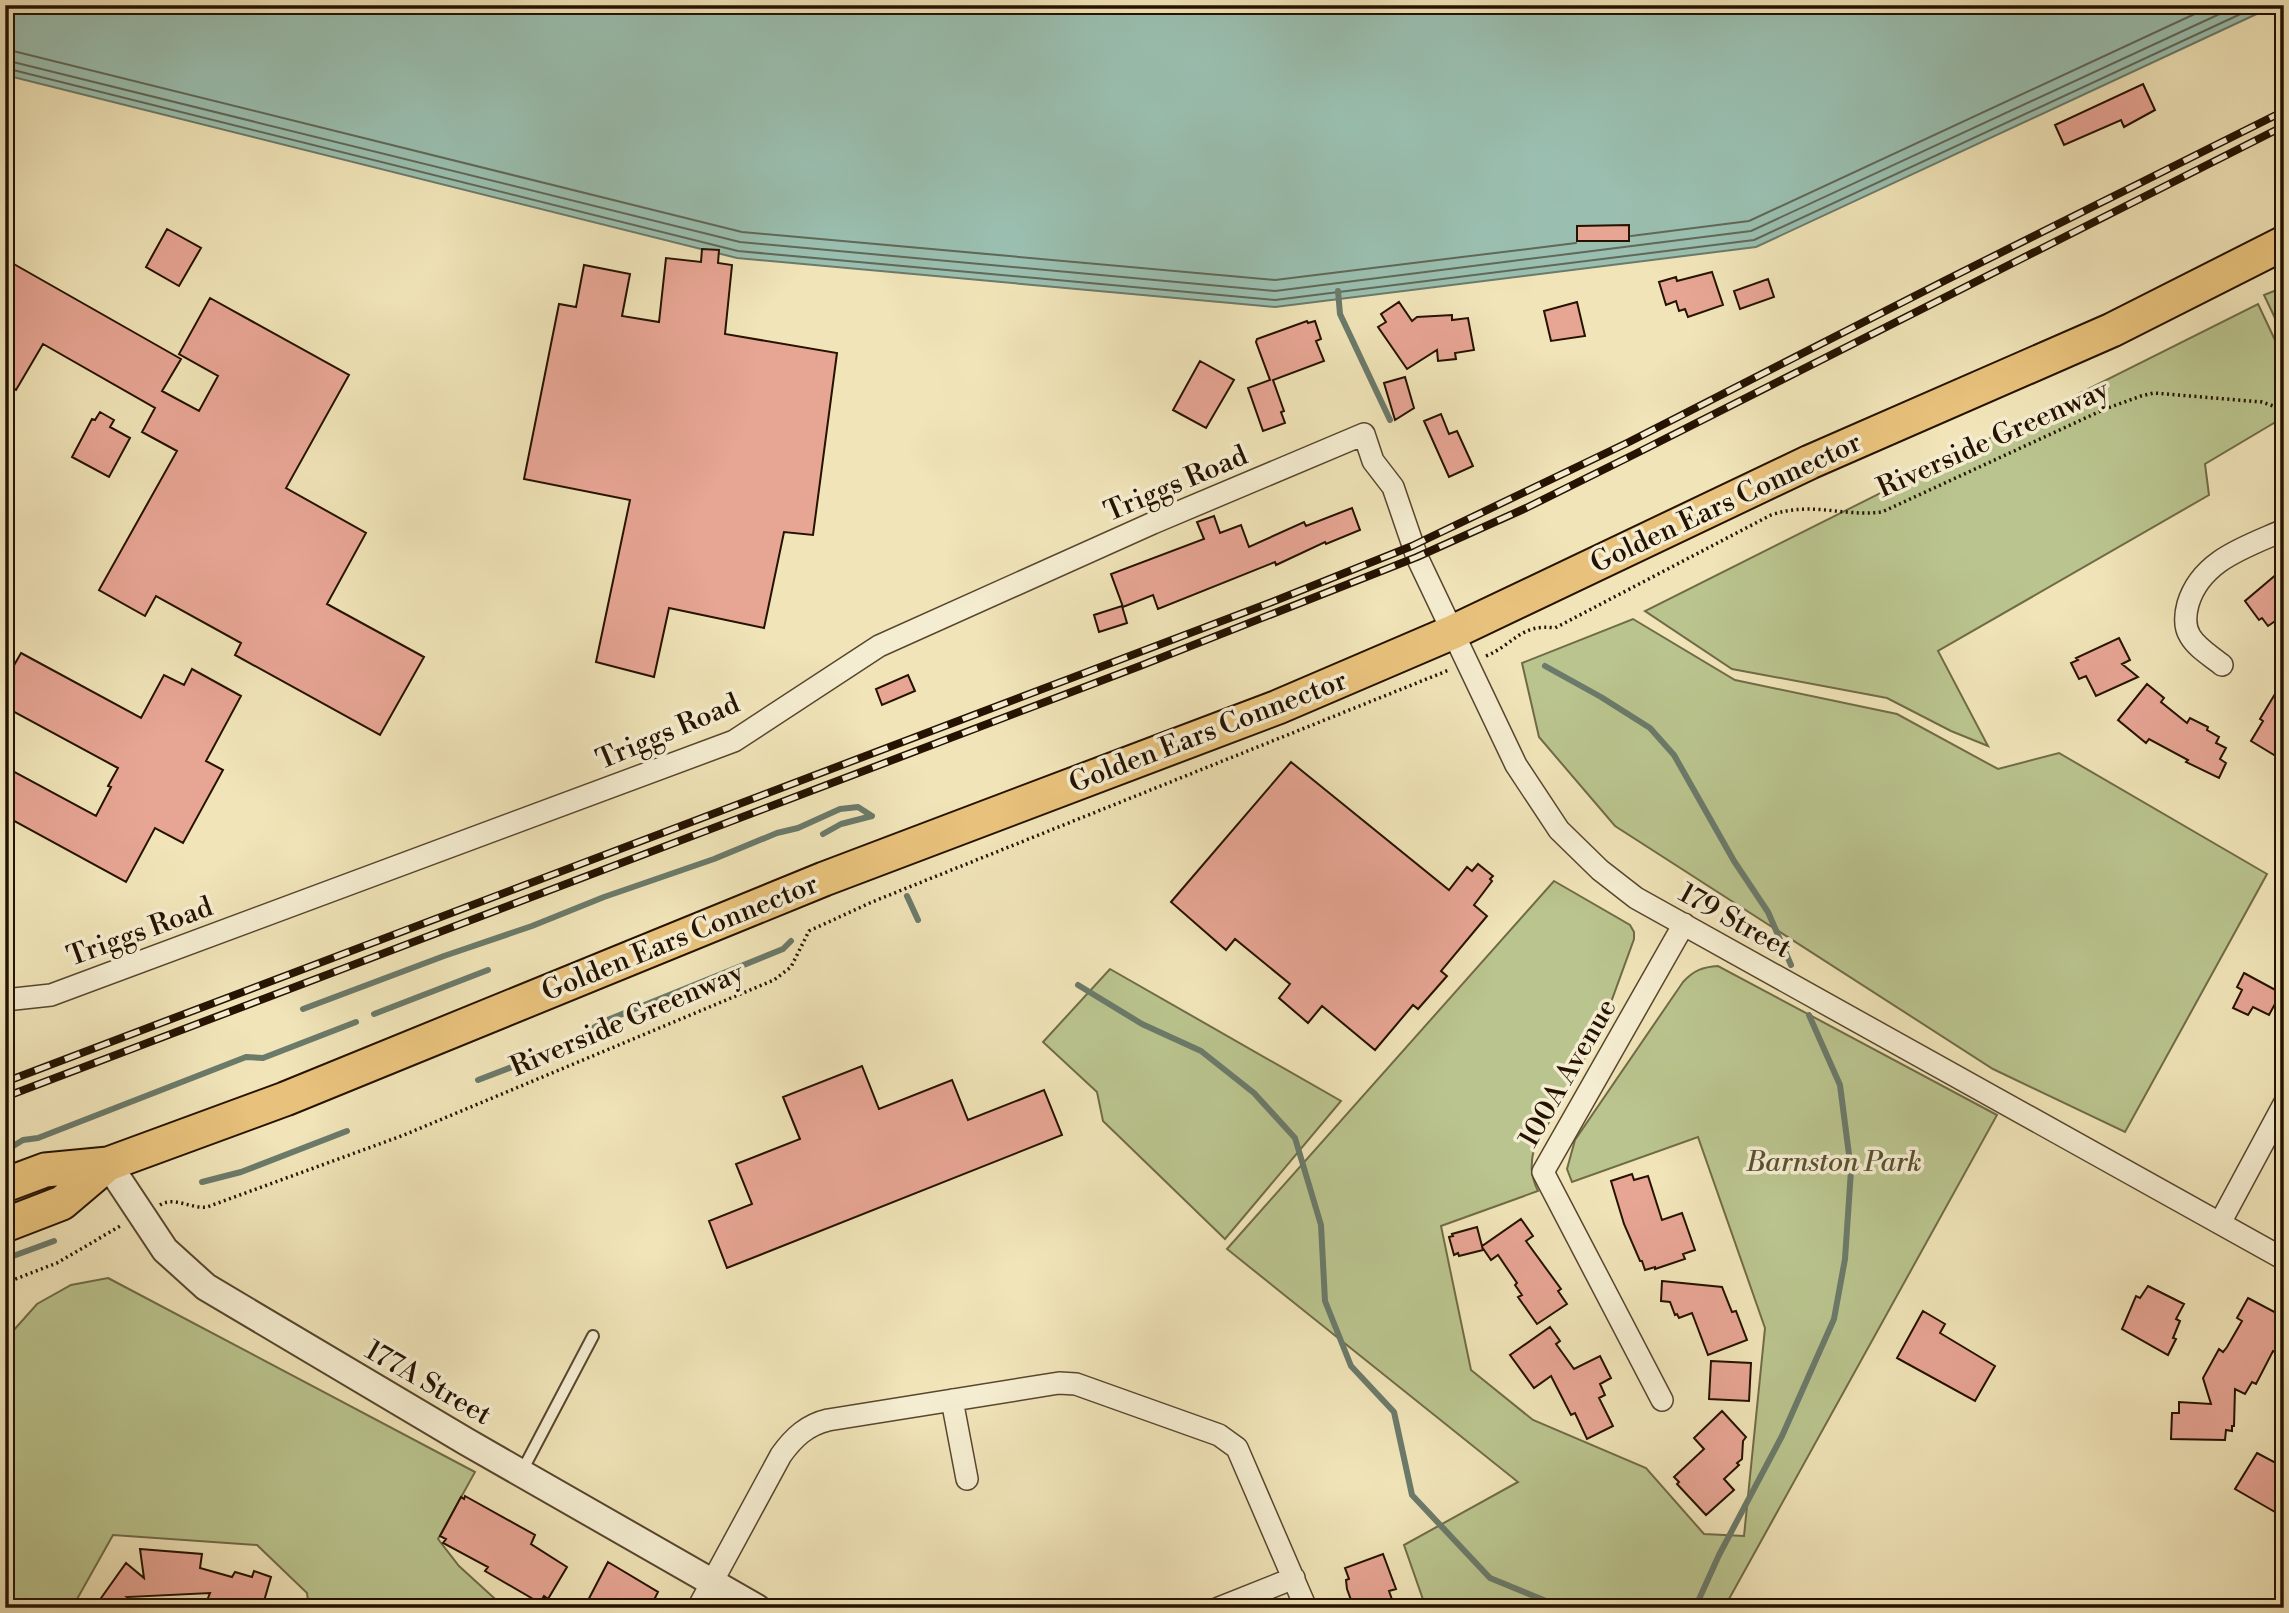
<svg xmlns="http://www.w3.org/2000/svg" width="2289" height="1613" viewBox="0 0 2289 1613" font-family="'Libre Bodoni',serif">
  <rect width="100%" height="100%" fill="#f0e4b8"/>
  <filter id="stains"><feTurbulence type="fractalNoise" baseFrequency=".00286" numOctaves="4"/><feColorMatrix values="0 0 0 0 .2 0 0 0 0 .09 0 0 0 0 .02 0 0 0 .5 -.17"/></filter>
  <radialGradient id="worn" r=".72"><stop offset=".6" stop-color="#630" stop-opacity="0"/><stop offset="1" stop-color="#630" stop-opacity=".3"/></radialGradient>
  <path fill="#bac48e" stroke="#706b47" stroke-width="2" d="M2284,287V337L2264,295Z
    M2258,304L2284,359V434L2274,423L2205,464L2209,495L1938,651L1988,746L1951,731L1887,698L1732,669L1645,611Z
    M1633,619L1735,680L1897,714L1998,769L2059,753L2267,874L2125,1132L1993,1069L1615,826L1539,737L1522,663Z
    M1554,881L1630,925L1634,932V939L1602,1027L1534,1149C1530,1165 1531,1177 1538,1191L1441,1226L1471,1370L1533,1420L1646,1468L1704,1534L1744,1536L1765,1328L1698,1137L1572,1182L1567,1169L1575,1140L1683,982C1694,970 1703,967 1718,966L1997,1115L1724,1608H1426L1404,1545L1518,1482L1227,1249Z
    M1110,969L1341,1101L1225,1239L1103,1121L1097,1092L1043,1042Z
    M108,1278L475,1472L438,1539L459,1566L505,1608H309L307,1593L257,1545L113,1535L72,1608H5V1340L37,1304L71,1285Z"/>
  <path fill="#9abfb0" stroke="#6b7a6a" stroke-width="2" d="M5,5H2276L1756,247L1275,307L737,258L5,75Z"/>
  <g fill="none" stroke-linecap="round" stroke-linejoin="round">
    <path stroke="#606858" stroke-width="2" d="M5,49L742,232L1275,280L1576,243
      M5,60L740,242L1275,291L1751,231L2239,5
      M5,68L738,251L1275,300L1754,240L2260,5
      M1631,236L1749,221L2214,5"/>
    <path stroke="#6b7a6a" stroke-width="6" d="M1338,291L1340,314L1390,420
      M1545,666L1601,697L1650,728L1674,755L1734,861L1768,912L1791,965
      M823,834L841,824L872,816
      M907,896L918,920
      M1078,985L1142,1024L1201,1051L1254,1093L1295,1138L1321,1225L1325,1301L1351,1366L1394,1412L1412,1495L1490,1578L1563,1608
      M303,1009L444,956L532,926L604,897L714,859L777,833L798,828L840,809L858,807L872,816
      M374,1014L488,970
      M478,1080L554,1051L605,1021L783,949L791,941
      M5,1151L23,1140L38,1138L246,1057L263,1058L356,1022
      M202,1182L241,1172L347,1131
      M5,1259L54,1241
      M1695,1608L1719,1555L1782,1436L1834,1319L1845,1259L1851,1170L1840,1085L1809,1015"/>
  </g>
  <path fill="#e7a594" stroke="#251200" stroke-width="2" d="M2143,84L2155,110L2124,127L2121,120L2064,145L2055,125Z
    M1629,225V241H1577V226Z
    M167,229L201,248L179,286L146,267Z
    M702,249L719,250L718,263L732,265L725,334L837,353L813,535L784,532L764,628L669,608L654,677L596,662L630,500L524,479L559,304L576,307L584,265L630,274L622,316L659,322L666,258L701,262Z
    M5,259L181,359L162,391L199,411L218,376L179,354L210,298L349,375L286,488L366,533L327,604L424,657L380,735L235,655L241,643L156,596L145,616L99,590L177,451L142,432L155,408L43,344L16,390L5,384Z
    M1712,272L1723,305L1688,317L1685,309L1679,311L1676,301L1666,305L1659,282L1676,277L1677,281Z
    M1768,279L1774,297L1740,309L1734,291Z
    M1399,302L1412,321L1417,317L1452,315V320L1468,318L1474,350L1455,353L1456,359L1438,361L1437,350L1407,369L1378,327L1386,322L1381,314Z
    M1577,302L1585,336L1551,341L1544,311Z
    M1307,321L1308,323L1315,321L1321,339L1316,341L1324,361L1273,380L1284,411L1281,412L1285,423L1263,431L1248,388L1270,380L1256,342L1257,339Z
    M1200,361L1234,380L1206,428L1173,410Z
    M1405,377L1414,408L1395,420L1384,383Z
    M100,412L114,420L110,427L130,438L109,477L72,457L92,419L95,420Z
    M1441,414L1449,434L1457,431L1473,466L1449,477L1424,421Z
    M1352,508L1360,530L1326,544L1325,542L1276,565L1275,562L1158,609L1153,595L1123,607L1111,574L1204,539L1197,522L1214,516L1220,533L1241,525L1249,547L1304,522L1306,526Z
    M2278,573L2284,582V615L2268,626L2262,618L2259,620L2245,601Z
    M1122,606L1127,623L1099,632L1094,615Z
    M2119,638L2130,660L2122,664L2138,677L2096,696L2086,676L2079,679L2071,663L2078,660L2076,658Z
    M21,653L141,718L164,675L184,685L192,669L241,696L206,761L223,770L183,843L155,828L126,882L5,816V781L11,770L96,816L111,787L108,786L118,768L5,707V681Z
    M908,675L915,691L882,705L876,689Z
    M2284,679V761L2251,741L2263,721L2260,719Z
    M2147,684L2164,698L2161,702L2187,723L2190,718L2208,727L2207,730L2219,737L2216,743L2226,748L2220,759L2226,763L2219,778L2186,762L2188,760L2149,739L2146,743L2118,720Z
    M1291,762L1449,890L1467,867L1472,871L1478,864L1493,876L1490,879L1492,881L1474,905L1487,916L1441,971L1447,976L1418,1009L1413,1005L1375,1050L1322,1006L1308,1023L1279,998L1290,984L1235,939L1226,950L1171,902Z
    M2244,973L2281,993L2269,1015L2253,1007L2248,1015L2233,1008L2242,990L2237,987Z
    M862,1066L879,1109L952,1080L968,1120L1044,1090L1062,1135L727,1268L709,1221L752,1204L736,1164L800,1139L783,1097Z
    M1632,1174L1634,1180L1648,1176L1662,1220L1682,1213L1695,1250L1683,1254L1685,1259L1655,1269V1267L1645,1270L1642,1261H1640L1624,1224L1611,1181Z
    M1521,1219L1533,1236L1526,1241L1561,1289L1558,1291L1567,1304L1537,1324L1518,1297L1522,1295L1515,1285L1517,1283L1498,1255L1491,1260L1482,1247L1483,1250L1459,1256L1458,1253L1454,1255L1449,1237L1453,1236L1452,1234L1477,1227L1482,1246Z
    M1662,1281L1722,1287L1732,1312L1736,1311L1747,1340L1708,1355L1692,1313L1679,1318L1677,1314L1675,1315L1670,1302L1661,1301Z
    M2148,1286L2184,1304L2176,1319L2180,1321L2173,1338L2176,1339L2168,1355L2122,1329L2136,1296L2140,1298Z
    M2248,1298L2284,1317V1357L2273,1351L2256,1384L2252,1382L2245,1394L2235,1389L2234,1426H2232V1431L2226,1430L2225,1440L2171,1439L2172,1413H2179V1402L2211,1404L2203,1378L2219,1349L2223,1352L2227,1347L2242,1321L2237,1318Z
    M1923,1311L1945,1324L1940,1333L1995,1366L1975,1401L1897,1358Z
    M1550,1327L1560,1341L1556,1344L1574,1369L1600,1356L1611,1378L1600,1384L1605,1395L1599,1398L1613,1426L1587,1439L1575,1413L1571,1415L1551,1376L1534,1388L1510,1355Z
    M1711,1361L1751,1363L1749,1401L1709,1399Z
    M1722,1411L1746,1437L1743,1441L1742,1459L1737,1463L1739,1465L1724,1479L1734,1490L1706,1515L1677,1484L1679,1482L1674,1477L1704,1449L1694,1438Z
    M2257,1453L2278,1464L2276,1467L2284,1471V1497L2275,1512L2235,1489Z
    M465,1496L535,1535L531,1544L567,1567L548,1599L544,1596L540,1603L485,1571L488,1567L443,1543L446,1539L440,1536L461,1497L464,1499Z
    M140,1549L202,1554L200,1568L232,1577L235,1572L252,1577L254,1571L271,1577L262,1608H204L210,1593L127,1597L143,1608H94L126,1563L144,1578Z
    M1383,1554L1396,1589L1389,1591L1395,1608H1354L1347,1589L1346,1580L1349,1579L1345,1568Z
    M608,1562L658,1592L650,1608H584Z"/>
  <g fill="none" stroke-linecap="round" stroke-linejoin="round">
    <g stroke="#58462e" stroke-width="14">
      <path id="service" d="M521,1473L593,1336"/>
    </g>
    <g stroke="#58462e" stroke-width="24">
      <path id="minor" d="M2222,665C2211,656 2197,648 2190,636C2184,626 2185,615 2188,604C2201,560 2246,547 2284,530
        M5,1000L51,995L734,741L879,646L1153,523L1364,434L1373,461L1393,487L1417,557L1516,765L1559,830L1600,870L1636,898L2284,1259
        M2220,1223L2284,1104
        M952,1400L967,1479
        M1662,1400L1543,1172L1684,924
        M698,1608L781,1455C794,1437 807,1425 828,1420L1059,1383L1076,1384L1219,1435L1237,1448L1306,1608
        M1219,1608L1294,1578"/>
    </g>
    <g stroke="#58462e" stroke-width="30">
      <path id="tertiary" d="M108,1164L165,1250L206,1287L467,1442L757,1608"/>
    </g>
    <g stroke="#251200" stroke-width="37">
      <path id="primary" d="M5,1185L45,1170L108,1164L285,1099L824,879L1278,707L1453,632L1810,462L2112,330L2284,243
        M5,1225L62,1203L108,1164"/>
    </g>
    <path stroke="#251200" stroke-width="3.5" stroke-dasharray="2 3.5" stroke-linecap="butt" d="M1486,656C1513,645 1521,623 1555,628L1771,515C1812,501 1842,517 1882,512L2105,409L2141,396L2154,393L2262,402L2276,407L2284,414
      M160,1205C174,1196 191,1209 207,1207L404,1135L774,980L791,967L809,931L872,902L1449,670
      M5,1283L57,1263L122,1225"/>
    <use href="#service" stroke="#f5edd1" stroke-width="10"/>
    <use href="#minor" stroke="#f5edd1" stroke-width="21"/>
    <use href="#tertiary" stroke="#f5edd1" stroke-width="26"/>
    <use href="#primary" stroke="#e8c27c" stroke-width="33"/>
    <g stroke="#251200" stroke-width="8">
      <path id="rail" d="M5,1082L1272,602L1412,546L1629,442L1946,280L2284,111
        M5,1097L1140,666L1417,557L1526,508L1635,454L2284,126"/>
    </g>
    <use href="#rail" stroke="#f5edd1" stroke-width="5" stroke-dasharray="16" stroke-linecap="butt"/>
  </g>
  <g text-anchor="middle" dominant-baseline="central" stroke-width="7" stroke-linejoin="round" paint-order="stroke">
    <g font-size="28" fill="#251200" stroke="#f5edd1">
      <text transform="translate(1993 439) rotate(-24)">Riverside Greenway</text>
      <text transform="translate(1176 484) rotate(-23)">Triggs Road</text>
      <text transform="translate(1726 503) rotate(-25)">Golden Ears Connector</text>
      <text transform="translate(668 732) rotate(-23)">Triggs Road</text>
      <text transform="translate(1208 732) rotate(-21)">Golden Ears Connector</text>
      <text transform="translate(1735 921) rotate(29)">179 Street</text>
      <text transform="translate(140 932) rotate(-20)">Triggs Road</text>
      <text transform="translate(680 938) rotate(-22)">Golden Ears Connector</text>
      <text transform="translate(627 1020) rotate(-23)">Riverside Greenway</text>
      <text transform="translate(1568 1073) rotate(-60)">100A Avenue</text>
      <text transform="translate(428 1383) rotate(30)">177A Street</text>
    </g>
    <g font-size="28" font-style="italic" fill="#595032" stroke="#f5edd1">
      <text x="1834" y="1162">Barnston Park</text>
    </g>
  </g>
  <rect width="2289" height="1613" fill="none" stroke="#f0e4b8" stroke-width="28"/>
  <rect x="7" y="7" width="2275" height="1599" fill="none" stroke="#251200" stroke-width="3.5"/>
  <rect x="14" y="14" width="2261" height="1585" fill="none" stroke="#251200" stroke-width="2"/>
  <rect width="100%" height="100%" filter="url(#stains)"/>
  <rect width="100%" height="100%" fill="url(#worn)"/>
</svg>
